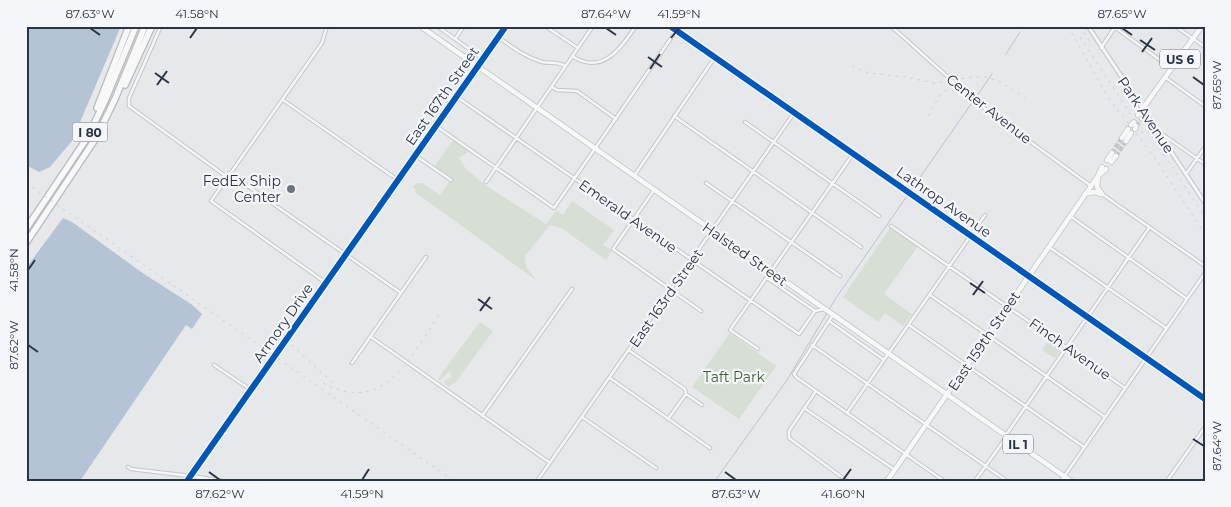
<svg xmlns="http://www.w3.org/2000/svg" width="1231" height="507" viewBox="0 0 1231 507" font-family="Montserrat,sans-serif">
  <rect width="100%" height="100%" fill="#e6e8ea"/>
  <path fill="#d6ded6" d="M453,140L469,151L459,158L466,169L488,187L546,224L556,211L563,215L572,201L614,230L603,245L612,250L606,260L563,229L550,225L525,256L526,266L536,280L415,192L416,190L413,187L416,183H422L440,195L451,179L434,167Z
    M890,228L918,246L884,294L912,314L903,326L885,313L878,322L843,297Z
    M480,322L493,331L455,383L448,387L444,381L452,377L450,371L440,380H438L439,377Z
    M730,333L776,366L739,419L692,387Z
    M1050,339L1062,347L1055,358L1042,350Z"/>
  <path fill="#b4c4d5" d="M26,26H121L72,141L50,167L39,172L26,165Z
    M63,218L72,222L144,274L191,304L202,314L192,329L186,325L80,481H26V268Z"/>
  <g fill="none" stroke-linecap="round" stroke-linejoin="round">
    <path stroke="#b4c4d5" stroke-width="1" d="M1006,54L1020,32
      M715,481L787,380L836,298L992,74"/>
    <path stroke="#c1c4c9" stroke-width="4.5" stroke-dasharray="4.5 2" stroke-linecap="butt" d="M1136,126L1142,119
      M1112,153L1122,138
      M1116,156L1126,141"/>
    <g stroke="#c4c6c8" stroke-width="4.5">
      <path id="minor" d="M161,26L129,98V106L227,177
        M437,26L483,59
        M545,26L578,48
        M670,26L1205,399
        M891,26L977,103L1091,186
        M1113,26L1171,68
        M1175,26L1205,47
        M498,37C512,47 525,57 542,62C550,64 557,61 565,66
        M455,39L464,26
        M1101,48L1115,27
        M572,56C602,76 621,48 636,26
        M1166,78L1205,106
        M552,87L557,90L577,91L616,119
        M457,97L799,334L815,311L824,309
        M283,100L398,180
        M674,116L861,247
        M745,122L879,216
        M436,126L554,208L676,31
        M1159,132L1205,164
        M416,156L451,180
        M229,173L401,293
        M1186,174L1205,147
        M634,176L715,57
        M486,182L593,26
        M706,183L840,276
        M654,190L613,249L701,311
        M1102,194L1205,266
        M1070,216L1187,299
        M891,226L1125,388
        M1049,247L1166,328
        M767,278L815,311
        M326,283L211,201L322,43L327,26
        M930,295L1105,417
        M833,315L794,374L796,377L944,481
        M829,321L884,360
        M909,325L1084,447
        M371,337L550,463
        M812,345L1007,481
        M758,349L730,330L853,154
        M630,351L685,389L686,394L668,419
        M352,363L426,257
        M214,365L251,390
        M610,378L710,448
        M816,391L789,431V438L847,481
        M686,394L702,405
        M804,408L895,470
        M847,413L985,215
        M482,416L572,289
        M582,417L656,468
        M1006,435L1149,228
        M128,467L131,469L190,476
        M187,481L506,26
        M537,481L794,113
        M975,481L1007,436
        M1061,481L1205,273
        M1167,481L1205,427"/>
    </g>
    <g stroke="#c4c6c8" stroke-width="5">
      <path id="tertiary" d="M1088,26L1205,203
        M190,476L222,481"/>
    </g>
    <g stroke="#c2c5c8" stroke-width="6">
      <path id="primary" d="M420,26L1071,481
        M1138,115L1202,26
        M1131,125L1134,122
        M1135,129L1136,126
        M1122,138L1128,129
        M1126,141L1131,133
        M1107,160L1112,153
        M1111,162L1116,156
        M1099,175L1106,169
        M1098,178L1097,187L1102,194
        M1085,194L1094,192L1101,194
        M887,481L1098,176L1102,167"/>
    </g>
    <g stroke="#b8bbbf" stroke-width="8">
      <path id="motorway" d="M125,85L152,26
        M97,108L129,26
        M26,229L87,138L105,101L136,26
        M26,243L96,138L115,99L145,26"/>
    </g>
    <use href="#minor" stroke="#f5f6f7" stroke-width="2.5"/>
    <use href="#tertiary" stroke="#f5f6f7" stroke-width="3"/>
    <use href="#primary" stroke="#f8f8f8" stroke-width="4.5"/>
    <use href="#motorway" stroke="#f8f8f8" stroke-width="5.5"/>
    <path stroke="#cecfd2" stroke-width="1" stroke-dasharray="2.5 5" stroke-linecap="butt" d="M1068,26L1107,96L1152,154L1205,234
      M1080,26L1090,42
      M1080,37L1143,133
      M852,66L868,73L905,77L934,83L973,77H987L1001,82L1025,98
      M928,116L940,95L956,82
      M1143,123L1205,217
      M26,183L454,481
      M292,345L334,384
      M323,383C385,416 410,357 439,315"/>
    <g stroke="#f4f6f9" stroke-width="9">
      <path id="cycleway" d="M670,26L1205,399
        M187,481L506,26"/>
    </g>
    <use href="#cycleway" stroke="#0057b8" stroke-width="6"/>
  </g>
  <path fill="none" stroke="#2b3445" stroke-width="2" d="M90,28L100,35M606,28L616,35M1122,28L1132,35M190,38L197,28M671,38L679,28M1140,40L1155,50M1142,52L1152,38M648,57L662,67M650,69L660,54M155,73L169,83M1193,77L1204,85M157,85L167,71M28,270L35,260M970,283L985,293M973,295L983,281M478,299L492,309M480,311L490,297M28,345L38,352M1193,439L1204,446M209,472L220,480M725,472L736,480M362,480L369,469M843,480L851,469"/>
  <circle fill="#6c737f" stroke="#f4f6f9" stroke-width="2" cx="291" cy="189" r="5"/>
  <g text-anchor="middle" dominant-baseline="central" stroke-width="4.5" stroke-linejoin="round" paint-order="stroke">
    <g fill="#f4f6f9" stroke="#676e7b" stroke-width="1">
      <rect x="1160" y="49.5" width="40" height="19" rx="4"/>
      <rect x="72.5" y="122.5" width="35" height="19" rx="4"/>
      <rect x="1003" y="434.5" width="30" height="19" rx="4"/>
    </g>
    <g font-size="12" font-weight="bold" fill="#2b3445">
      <text x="1180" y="59">US 6</text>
      <text x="90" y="132">I 80</text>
      <text x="1018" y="444">IL 1</text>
    </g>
    <g font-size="14" fill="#2b3445" stroke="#f4f6f9">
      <text transform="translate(442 96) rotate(-55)">East 167th Street</text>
      <text transform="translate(989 109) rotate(38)">Center Avenue</text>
      <text transform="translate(1146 115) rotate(56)">Park Avenue</text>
      <text transform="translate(944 202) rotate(35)">Lathrop Avenue</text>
      <text transform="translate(628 216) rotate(35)">Emerald Avenue</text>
      <text transform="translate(745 254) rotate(35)">Halsted Street</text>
      <text transform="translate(666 298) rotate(-55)">East 163rd Street</text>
      <text transform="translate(283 323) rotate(-55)">Armory Drive</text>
      <text transform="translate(984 341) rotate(-56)">East 159th Street</text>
      <text transform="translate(1070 349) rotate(35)">Finch Avenue</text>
    </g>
    <g font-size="14" fill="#2b3445" stroke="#f4f6f9" text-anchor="end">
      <text x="281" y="181">FedEx Ship<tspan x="281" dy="16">Center</tspan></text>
    </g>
    <g font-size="14" fill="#3f6138" stroke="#f4f6f9">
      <text x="734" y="377">Taft Park</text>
    </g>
  </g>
  <rect width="1231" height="507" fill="none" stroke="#f4f6f9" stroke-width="55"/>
  <rect x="28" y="28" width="1176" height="452" fill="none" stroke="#2b3445" stroke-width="2"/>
  <g font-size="12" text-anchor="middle" fill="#2b3445">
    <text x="90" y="18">87.63°W</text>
    <text x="197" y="18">41.58°N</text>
    <text x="606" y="18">87.64°W</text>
    <text x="679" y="18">41.59°N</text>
    <text x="1122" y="18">87.65°W</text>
    <text transform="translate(1217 85) rotate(-90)" y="4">87.65°W</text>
    <text transform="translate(14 270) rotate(-90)" y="4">41.58°N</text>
    <text transform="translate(14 345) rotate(-90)" y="4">87.62°W</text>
    <text transform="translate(1217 446) rotate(-90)" y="4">87.64°W</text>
    <text x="220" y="498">87.62°W</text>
    <text x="362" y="498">41.59°N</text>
    <text x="736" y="498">87.63°W</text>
    <text x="843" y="498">41.60°N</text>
  </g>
</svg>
